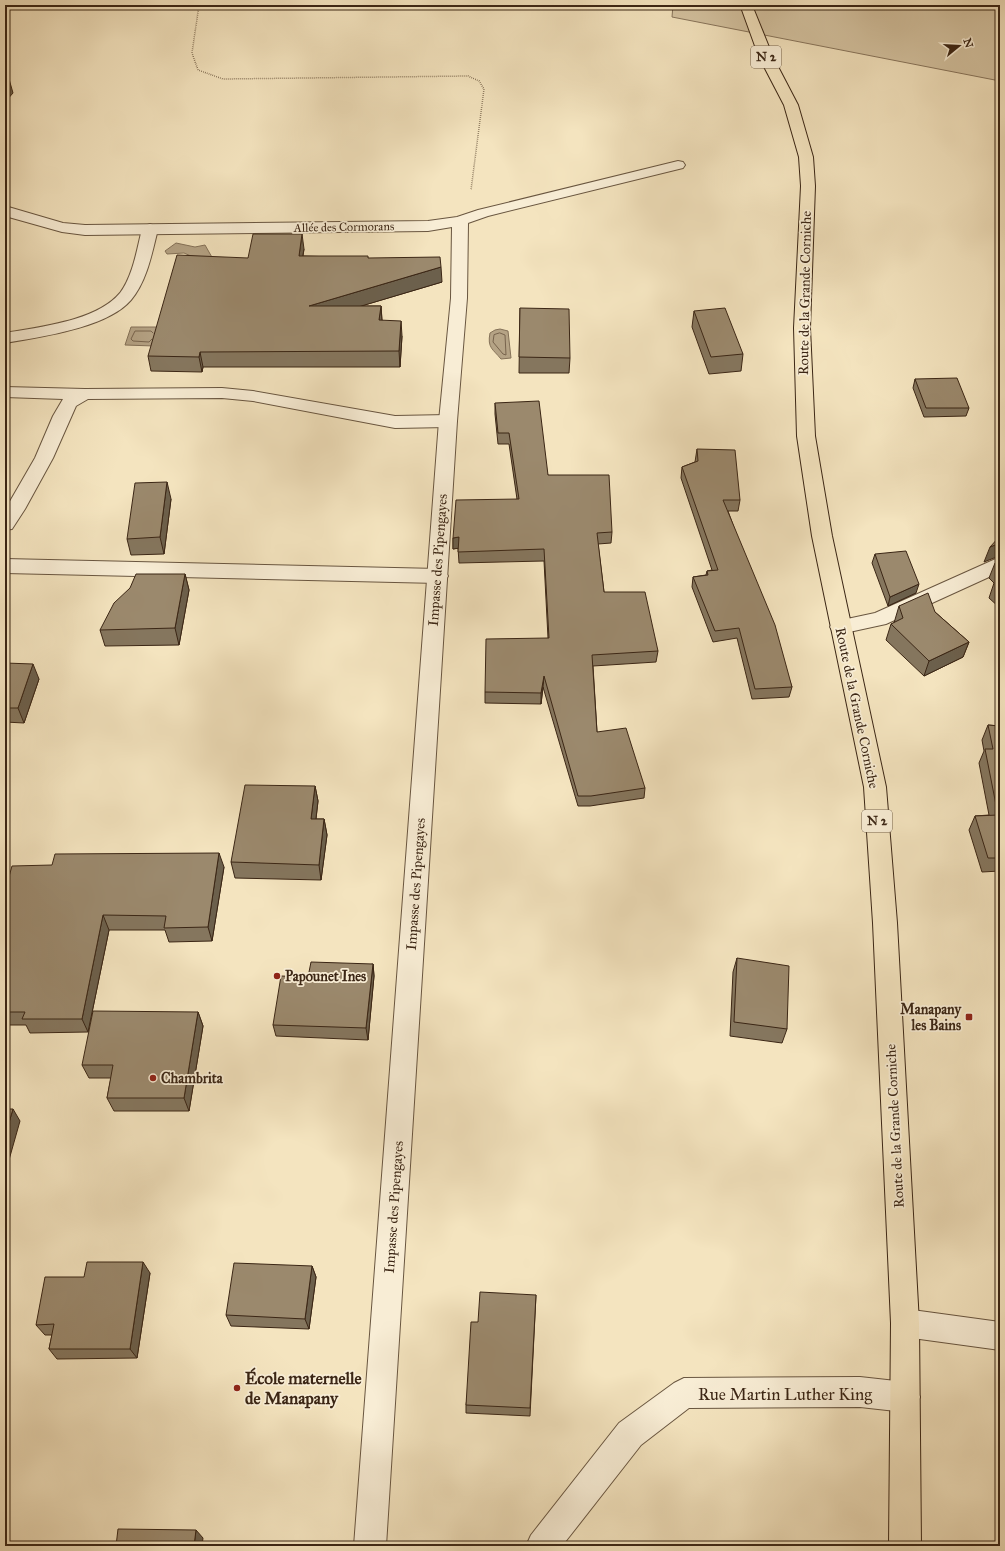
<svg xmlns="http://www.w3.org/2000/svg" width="1005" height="1551" viewBox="0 0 1005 1551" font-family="'IM FELL Great Primer',serif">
  <rect width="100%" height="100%" fill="#f4e4bf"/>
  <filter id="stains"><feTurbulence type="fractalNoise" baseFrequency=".005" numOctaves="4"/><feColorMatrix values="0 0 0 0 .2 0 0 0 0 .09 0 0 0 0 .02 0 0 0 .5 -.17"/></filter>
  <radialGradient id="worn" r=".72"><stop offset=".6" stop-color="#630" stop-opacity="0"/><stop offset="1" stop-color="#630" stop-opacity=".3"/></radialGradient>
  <path fill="#d5c4a2" stroke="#88755c" d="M673,5H1000V81L672,17Z"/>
  <path fill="#b5a385" stroke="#847158" d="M176,243L195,247L205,245L213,259L191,256L184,253L167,254L165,251Z
    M131,327H159L154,346L125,345Z
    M500,329L508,331L511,358L501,359C493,349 487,348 490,333L495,330Z"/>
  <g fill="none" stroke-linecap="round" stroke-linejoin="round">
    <path stroke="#78644d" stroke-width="1" d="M500,333L505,335L506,355L503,354L493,342L494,335Z
      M152,339L149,342L133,341L131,339L135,331H151L153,333"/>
    <g stroke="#695640" stroke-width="2">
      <path id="lane" d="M150,224L155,226L158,229C152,253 147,281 131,300C107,328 40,337 5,343V333C39,327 97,321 120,293C133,276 137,249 142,229L145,226Z
        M5,387L85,389L222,388L253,391L395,416L448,415L454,417L457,421L454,425L448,427L395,428L253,401L222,398L88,399L76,406L53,458L25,509L12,529L5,530V510L35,458L53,416L63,399L5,397Z
        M1000,557V572L886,624L840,634L833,632L830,627L833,622L875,613Z
        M5,559L438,569L445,571L448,576L445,581L438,583L5,573Z"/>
    </g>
    <g stroke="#695640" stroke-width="2">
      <path id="street" d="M678,161L683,162L685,165L683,168L488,216L468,223L467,298L457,421L386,1546H354L439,421L451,298L452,227L428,231L85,235L62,232L5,216V206L63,223L85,225L428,221L457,217L478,210Z
        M905,1309L1000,1322V1350L905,1337L895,1333L891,1323L895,1313Z
        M860,1377L905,1382L915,1387L920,1397L915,1407L905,1412L860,1407L689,1408L641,1445L562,1546H526L531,1535L619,1423L674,1383L684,1378Z"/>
    </g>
    <g stroke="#3b2615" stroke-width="2">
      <path id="primary" d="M742,5H754V10L773,57L798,105L813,157L815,186L810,328L815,436L832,536L886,787L897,923L919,1323L921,1546H889L891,1323L873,923L864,787L812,536L797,436L794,328L801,186L799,157L784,105L759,57L742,10Z"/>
    </g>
    <path stroke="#3b2615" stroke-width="1.5" stroke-dasharray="0.5 1.5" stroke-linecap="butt" d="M199,5L192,53L198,70L223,79L468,76L479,81L484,89L471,190"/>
    <use href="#lane" fill="#f8edd5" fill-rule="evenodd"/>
    <use href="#street" fill="#f8edd5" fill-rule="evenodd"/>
    <use href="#primary" fill="#f4e4bf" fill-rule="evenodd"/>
  </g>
  <path fill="#85765e" stroke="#3b2615" d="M304,249L303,256L368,258L442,282L361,306H381L382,320L402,336L400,367H203L202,372L151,371L148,356L248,258Z
    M520,308L570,358L569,373H519Z
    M694,311L743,354L741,371L709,374L692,327Z
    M915,379L969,408L966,416L924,417L913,388Z
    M495,403L548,475L612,532L611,543L598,544L604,592L658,651L656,662L593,666L597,732L645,788L644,798L590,806H578L543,687L541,704L485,703V692L548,638L544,561L459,563L458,548L453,549V538L517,499L509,444H498L495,414Z
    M697,449L740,500L738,511H728L792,687L789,697L752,699L737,638L713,642L692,587L693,577L706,575L707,571L712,570L681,478L682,467L695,462Z
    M1000,456V470L996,467Z
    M171,499L164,554L131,555L127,539Z
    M875,554L916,593L888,606L872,563Z
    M1000,561V608L989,598L994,583L989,578L995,563Z
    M185,574L189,590L179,645L105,646L100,630Z
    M899,606L935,612L969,642L963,657L924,676L886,640L891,624L894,623Z
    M5,663L39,679L24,723L5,722Z
    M988,725L1000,726V871L982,872L969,830L975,816L989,815L979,763L984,751L982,740Z
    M315,786L318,801L316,819H324L327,835L321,880L235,878L231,862Z
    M224,867L212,941L169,942L165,930H109L88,1032L30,1033L26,1025H5V891Z
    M737,958L787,1029L782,1043L730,1036L733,972Z
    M373,964L374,976L368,1040L276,1036L273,1025L308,977Z
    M198,1012L203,1026L189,1111H114L107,1098L111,1078H89L82,1065Z
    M312,1266L316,1277L309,1329L231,1326L226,1315Z
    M150,1273L137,1358L57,1359L49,1349L52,1335H45L36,1325L84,1277Z
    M536,1295L530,1416L466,1413V1405L478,1322Z"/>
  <path fill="#6c604c" stroke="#3b2615" d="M9,79L13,93L5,102V84Z
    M302,234L304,249L300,271L299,256Z
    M441,267L442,282L311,321L309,306Z
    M381,306L382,322L379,320Z
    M401,321L402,336L400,367L399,351Z
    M200,352L203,367L202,372L199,357Z
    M167,482L171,499L164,554L160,537Z
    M459,537L460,548L453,549V538Z
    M1000,543V554L999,556L984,562L990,547Z
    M185,574L189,590L179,645L175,628Z
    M919,584L916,593L888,606L890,597Z
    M969,642L963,657L924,676L929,661Z
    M33,664L39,679L24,723L18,708Z
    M544,676L543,687L541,704V693Z
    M315,786L318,801L314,835L311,819Z
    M324,819L327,835L321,880L319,865Z
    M219,853L224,867L212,941L208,927Z
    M103,915L109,930L88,1032L82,1019Z
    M373,964L374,976L368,1040L366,1028Z
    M198,1012L203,1026L189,1111L184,1098Z
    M13,1109L20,1121L5,1174V1136Z
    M143,1262L150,1273L137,1358L130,1349Z
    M312,1266L316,1277L309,1329L305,1319Z
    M196,1530L203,1538L202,1546H194Z"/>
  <path fill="#9b896d" stroke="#3b2615" d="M5,76L9,79L5,84Z
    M253,234H302L299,256H368V258L440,257L441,267L309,306H381L379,320L401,321L399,351L200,352L199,357L148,356L177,255L248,258Z
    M520,308L569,309L570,358L519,357Z
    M725,308L743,354L711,357L694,311Z
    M957,378L969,408H926L915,379Z
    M539,401L548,475H609L612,532L597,533L604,592H645L658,651L592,655L597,732L626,728L645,788L591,796H578L544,676L541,693L485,692L486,639L549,638L544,549L458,552L459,537L453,538L456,500L519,499L509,433H498L495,403Z
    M697,449L735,450L740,500H723L775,625L792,687L755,689L739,628L715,631L693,577L708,575L707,571L718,570L682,467L698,461Z
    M167,482L160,537L127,539L135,483Z
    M1000,536V543L990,547Z
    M906,551L919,584L890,597L875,554Z
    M1000,561V568L995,563Z
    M136,574H185L175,628L100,630L114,603L130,588Z
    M1000,580V588L995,583Z
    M928,593L935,612L969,642L929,661L891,624L903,618L899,606Z
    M5,663L33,664L18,708H5Z
    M988,725L1000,726V858H988L975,816L998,815L985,749H993Z
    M245,785L315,786L311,819H324L319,865L231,862Z
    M219,853L208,927L164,928L166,916L103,915L82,1019H22L25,1012H5V891L12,866L52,865L55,854Z
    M737,958L789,966L787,1029L734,1022Z
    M311,962L373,964L366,1028L273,1025L281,976L308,977Z
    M93,1011L198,1012L184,1098H107L113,1065H82Z
    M5,1109H13L5,1136Z
    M87,1262H143L130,1349H49L54,1324L36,1325L45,1277H84Z
    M234,1263L312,1266L305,1319L226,1315Z
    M480,1292L536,1295L530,1408L466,1405L471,1322H478Z
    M118,1529L196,1530L194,1546H116Z
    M740,1544H775V1546H740Z"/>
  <g fill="#8f2418" stroke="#f8edd5" stroke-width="1.5">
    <circle cx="277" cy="976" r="4"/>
    <rect x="965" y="1013" width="8" height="8" rx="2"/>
    <circle cx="153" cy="1078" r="4"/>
    <circle cx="237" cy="1388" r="4"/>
  </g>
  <g text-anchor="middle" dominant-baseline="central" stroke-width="3.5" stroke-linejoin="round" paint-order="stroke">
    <g font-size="12" fill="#3b2615" stroke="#f8edd5">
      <text transform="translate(344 227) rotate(-1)">Allée des Cormorans</text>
    </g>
    <g fill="#f8edd5" stroke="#74624f" stroke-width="1">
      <rect x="751" y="46" width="30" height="22" rx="3"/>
      <rect x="862" y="810" width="30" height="22" rx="3"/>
    </g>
    <g font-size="13" font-weight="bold" fill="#3b2615">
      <text x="766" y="57">N 2</text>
      <text x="877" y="821">N 2</text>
    </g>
    <g font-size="14" fill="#3b2615" stroke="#f8edd5">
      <text transform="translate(805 293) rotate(-89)">Route de la Grande Corniche</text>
      <text transform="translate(438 560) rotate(-86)">Impasse des Pipengayes</text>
      <text transform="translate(857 708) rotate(78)">Route de la Grande Corniche</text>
      <text transform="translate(416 884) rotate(-86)">Impasse des Pipengayes</text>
      <text transform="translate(895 1126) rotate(-93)">Route de la Grande Corniche</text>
      <text transform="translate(394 1207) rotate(-86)">Impasse des Pipengayes</text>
    </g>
    <g font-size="14" font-weight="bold" fill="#3b2615" stroke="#f8edd5" text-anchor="start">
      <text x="285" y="976">Papounet Ines</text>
      <text x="961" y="1009" text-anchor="end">Manapany<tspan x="961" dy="16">les Bains</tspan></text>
      <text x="161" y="1078">Chambrita</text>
    </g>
    <g font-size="17" font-weight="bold" fill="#3b2615" stroke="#f8edd5" text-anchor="start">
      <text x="245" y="1378">École maternelle<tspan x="245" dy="20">de Manapany</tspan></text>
    </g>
    <g font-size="17" fill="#3b2615" stroke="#f8edd5">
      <text x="785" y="1394">Rue Martin Luther King</text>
    </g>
  </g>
  <rect width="1005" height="1551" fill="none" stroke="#f4e4bf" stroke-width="20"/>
  <rect x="6" y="6" width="993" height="1539" fill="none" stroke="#3b2615" stroke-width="2"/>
  <rect x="10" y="10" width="985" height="1531" fill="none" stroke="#3b2615"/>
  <g transform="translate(959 46) rotate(72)" stroke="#f8edd5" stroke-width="3" paint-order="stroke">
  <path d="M0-3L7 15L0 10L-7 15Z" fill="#3b2615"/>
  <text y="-6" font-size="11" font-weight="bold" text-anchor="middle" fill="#3b2615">N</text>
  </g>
  <rect width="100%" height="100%" filter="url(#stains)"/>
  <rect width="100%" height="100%" fill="url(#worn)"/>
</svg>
